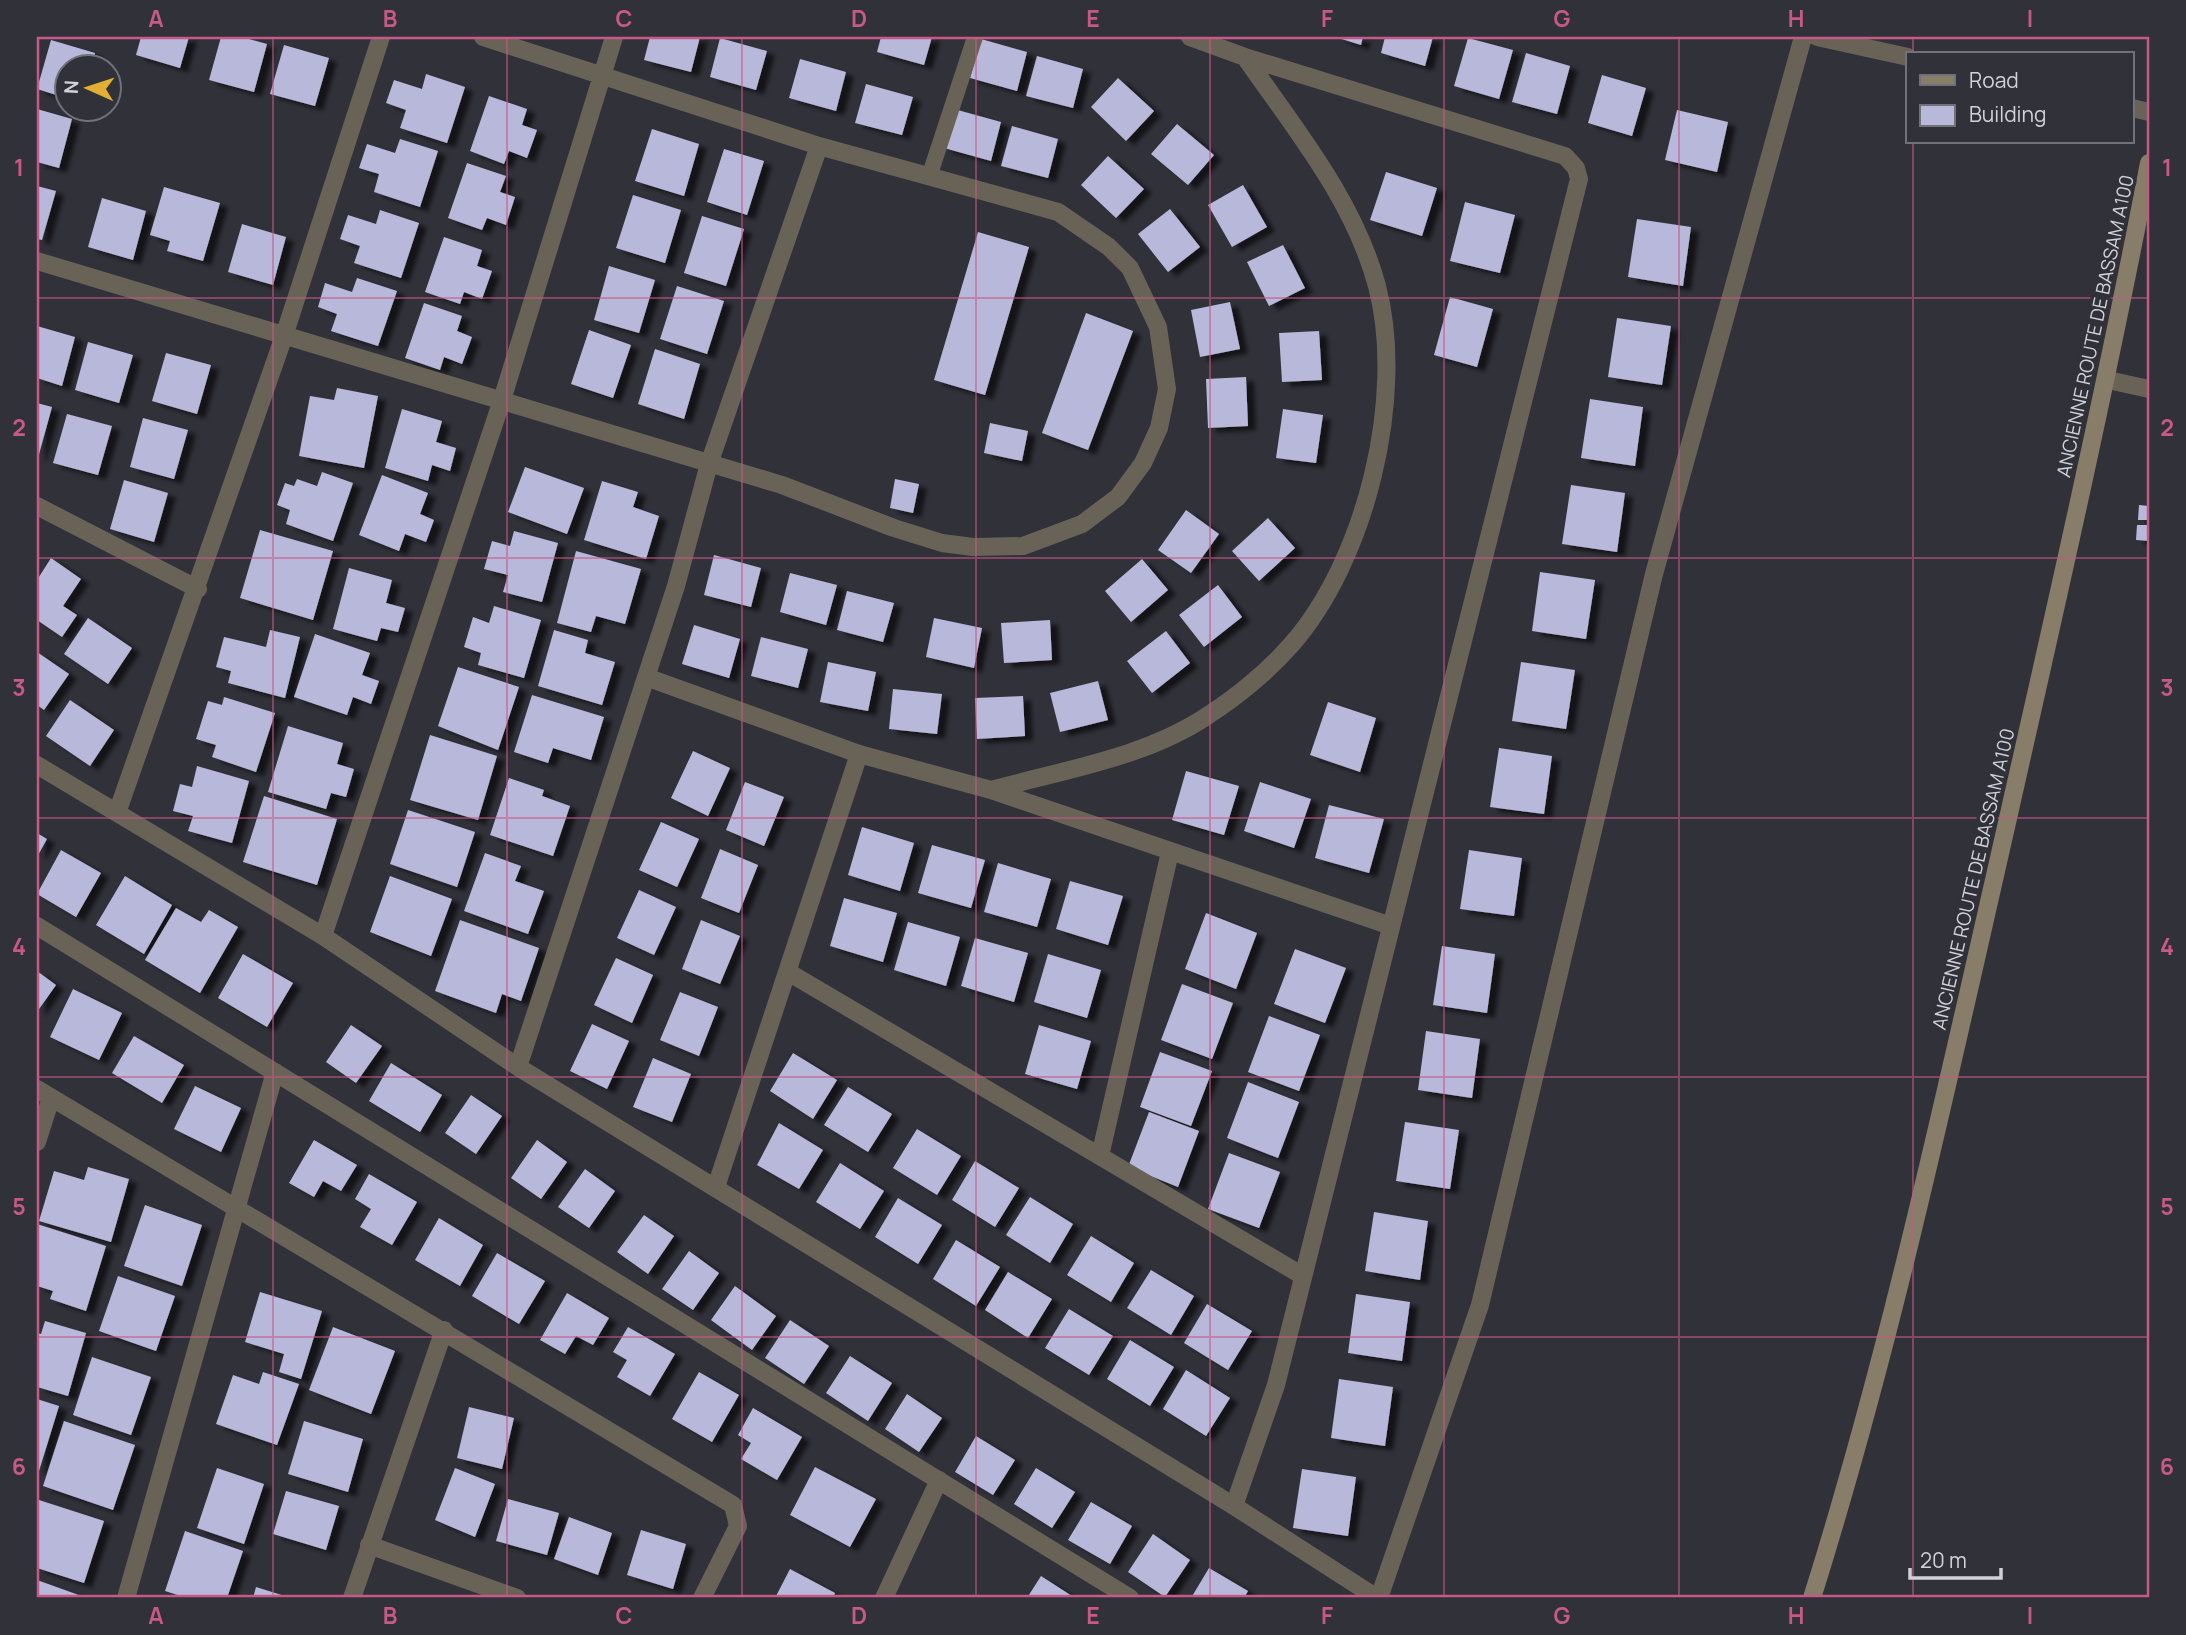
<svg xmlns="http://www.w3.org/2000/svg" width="2186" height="1635" viewBox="0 0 2186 1635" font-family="Manrope,sans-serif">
  <defs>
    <filter id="shadow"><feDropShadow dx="8" dy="4.5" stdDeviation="2" flood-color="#0009"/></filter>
  </defs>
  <rect width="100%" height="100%" fill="#31313a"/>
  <path fill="#b8b9da" filter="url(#shadow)" d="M141,37H189L180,68L136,55Z
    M221,37H242L267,44L254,92L209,80Z
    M650,37H700L691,72L644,60Z
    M881,37H932L924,65L877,52Z
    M1335,37H1363L1361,45Z
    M1385,37H1433L1425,66L1381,53Z
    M720,38L767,51L756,90L710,77Z
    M1468,38L1513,50L1499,99L1454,86Z
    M981,39L1027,52L1017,91L970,78Z
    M51,40L95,53L92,66H66V98L37,89Z
    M284,45L329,58L315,106L270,94Z
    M1526,53L1570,66L1557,114L1512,102Z
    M1037,56L1083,69L1073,108L1026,96Z
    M800,59L846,72L836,111L789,98Z
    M426,74L465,87L447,143L400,128L406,110L386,103L394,80L422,89Z
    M1602,75L1646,88L1632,136L1588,123Z
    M1118,78L1154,111L1126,141L1091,107Z
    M866,84L913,97L902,135L855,123Z
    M489,96L527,109L522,125L537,130L527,158L509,151L504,164L470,151Z
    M37,109L72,119L59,168L37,162Z
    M954,109L1001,122L991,161L944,148Z
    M1677,110L1728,122L1717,172L1665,160Z
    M1177,124L1214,155L1188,185L1151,154Z
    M1012,126L1058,139L1048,178L1001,166Z
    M652,129L699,144L684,196L635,181Z
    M400,139L438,151L420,207L374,192L379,174L359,168L367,144L395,153Z
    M724,149L764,161L747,215L707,202Z
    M1108,156L1144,189L1116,218L1081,185Z
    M467,163L506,176L500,192L515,197L506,225L487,218L482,230L448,218Z
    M1386,172L1437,188L1422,236L1370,220Z
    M1243,185L1267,227L1232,247L1208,205Z
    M37,186L56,191L42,240L37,239Z
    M164,187L220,203L203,261L167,251L170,241L150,235Z
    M633,195L681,210L665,263L616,248Z
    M102,198L146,211L133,260L88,247Z
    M1465,202L1515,215L1500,273L1450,261Z
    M1170,209L1200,247L1168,272L1138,234Z
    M380,210L419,223L401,278L354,263L360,246L340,239L348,215L376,224Z
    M702,216L744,229L726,286L684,273Z
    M1637,219L1691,227L1683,286L1628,277Z
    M242,224L286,237L273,285L228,272Z
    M978,232L1029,247L985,395L934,380Z
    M444,237L482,250L477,266L492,271L482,299L464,292L460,304L425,292Z
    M1283,245L1305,288L1269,306L1247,262Z
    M609,266L655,280L639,333L594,320Z
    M357,278L397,291L378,346L331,331L337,314L318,307L325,283L352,292Z
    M677,286L724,301L707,354L660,339Z
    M1450,297L1493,309L1477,367L1434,355Z
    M1230,302L1240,349L1200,357L1191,310Z
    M424,303L462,316L457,331L472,337L462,364L444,357L440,370L405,358Z
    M1086,313L1133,331L1088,450L1042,433Z
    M1617,318L1671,326L1662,385L1608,377Z
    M37,326L75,337L62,386L37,378Z
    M589,330L631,345L613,398L571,384Z
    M1319,331L1322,380L1282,382L1279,333Z
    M88,342L133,355L119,403L75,390Z
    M655,349L700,364L684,419L638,404Z
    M166,353L211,365L197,414L152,401Z
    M1246,377L1248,426L1208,428L1206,379Z
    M337,388L378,396L364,468L299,456L310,396L334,400Z
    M1590,399L1643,407L1635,466L1581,458Z
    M37,403L52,407L38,458H37Z
    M402,409L442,421L436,442L456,448L450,471L432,465L428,481L385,468Z
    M1283,409L1323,415L1316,463L1276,458Z
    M67,414L112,426L98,475L53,463Z
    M143,418L188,430L174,479L130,467Z
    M990,423L1028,431L1022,461L984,453Z
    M525,467L584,488L567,534L508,512Z
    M322,472L353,483L333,541L286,524L290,510L277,505L285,483L294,486L297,479L317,486Z
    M382,475L428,493L420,514L434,520L426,542L405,534L399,551L359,535Z
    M895,479L919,484L913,513L890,508Z
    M124,480L168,493L154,542L110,529Z
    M602,481L638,492L633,507L659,516L646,559L584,540Z
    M1571,485L1625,493L1617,552L1562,544Z
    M2139,505L2149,506V520H2138Z
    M1186,510L1219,534L1191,573L1158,550Z
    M1268,518L1295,548L1259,581L1232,551Z
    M2137,525H2149V541L2136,540Z
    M260,530L333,551L313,620L240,598Z
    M514,531L558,543L542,602L503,592L508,575L484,569L492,541L510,546Z
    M576,551L641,569L625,624L596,616L591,632L557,623Z
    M714,555L761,568L751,607L704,595Z
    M51,558L81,579L63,606L77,615L62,637L37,620V580Z
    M1142,559L1168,590L1131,622L1105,591Z
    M349,568L392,580L386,603L405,608L398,632L381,628L377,641L333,629Z
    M1540,572L1595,580L1586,639L1532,631Z
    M790,573L837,585L826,625L780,612Z
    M1218,585L1242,617L1204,647L1179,615Z
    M847,591L894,603L883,642L837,630Z
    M494,606L541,620L524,678L478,665L481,653L464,647L473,617L489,623Z
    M88,618L132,648L108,684L64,654Z
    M934,618L982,628L974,668L926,657Z
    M1050,620L1052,660L1004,663L1001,623Z
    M694,625L740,639L729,678L682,664Z
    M270,630L300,637L285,698L228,683L231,671L216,667L224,637L266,647Z
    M554,630L588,640L585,653L615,662L602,705L538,686Z
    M1166,631L1190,663L1152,693L1127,661Z
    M315,634L370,653L362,675L379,681L371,704L353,697L347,715L294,697Z
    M761,637L808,649L798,688L751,676Z
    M37,652L69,674L44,710L37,705Z
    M828,662L876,672L868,711L820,702Z
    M1521,662L1575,670L1566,729L1512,721Z
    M458,667L519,687L498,750L438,726Z
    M1098,681L1108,720L1060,732L1050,693Z
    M893,689L942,694L937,734L889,729Z
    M532,695L604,717L591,760L553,748L548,763L514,752Z
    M1023,696L1025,736L977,739L975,698Z
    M224,697L275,713L256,772L212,757L216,745L196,739L208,701L222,705Z
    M70,700L114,730L90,766L46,736Z
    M1328,702L1376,718L1360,772L1310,755Z
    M288,726L343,743L337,764L354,769L346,797L331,793L326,809L268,792Z
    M430,735L497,756L478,820L410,800Z
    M1499,748L1552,756L1544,814L1490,807Z
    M693,751L730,768L708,816L671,798Z
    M197,766L249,781L232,843L188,831L193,816L173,811L180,784L192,787Z
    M1186,771L1239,786L1224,835L1172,820Z
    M509,778L544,790L542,796L570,806L553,856L490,835Z
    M745,782L784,797L764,846L726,830Z
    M1260,782L1311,799L1294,848L1244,831Z
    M264,796L337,819L317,885L243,862Z
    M1329,805L1384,819L1369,873L1315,858Z
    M408,810L475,832L457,887L390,864Z
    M661,822L699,839L677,887L639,870Z
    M862,827L914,843L900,891L848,875Z
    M37,833L47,839L37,857Z
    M932,845L985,860L971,908L918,893Z
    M720,849L758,865L739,913L701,898Z
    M61,850L101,873L76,917L37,894Z
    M1469,850L1522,858L1514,916L1460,909Z
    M485,853L521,866L515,881L544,891L528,934L464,911Z
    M998,863L1051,879L1037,927L984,912Z
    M125,876L172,905L144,954L96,925Z
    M390,876L452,899L431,956L370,932Z
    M1070,881L1123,896L1108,945L1056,929Z
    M639,890L676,907L654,955L617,938Z
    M844,898L897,913L883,962L830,946Z
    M176,908L201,922L209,910L238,927L200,993L145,960Z
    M1206,913L1257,933L1236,989L1185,969Z
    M460,920L539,948L521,1001L502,994L496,1013L435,991Z
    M701,920L740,936L720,984L682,969Z
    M908,922L960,937L946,986L894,970Z
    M975,938L1028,953L1014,1002L961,986Z
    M1442,946L1495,954L1487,1013L1433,1005Z
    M1295,949L1346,968L1325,1023L1274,1004Z
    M243,954L293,983L267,1027L218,998Z
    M1048,954L1101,970L1087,1018L1034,1002Z
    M616,958L653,975L632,1023L594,1005Z
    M37,971L56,985L37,1012Z
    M1182,984L1233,1003L1212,1059L1161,1040Z
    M73,989L122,1013L99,1060L50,1037Z
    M680,992L718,1007L699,1056L660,1040Z
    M1269,1016L1320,1035L1299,1091L1248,1072Z
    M592,1024L629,1041L607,1089L570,1071Z
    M351,1025L382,1046L356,1083L326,1062Z
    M1039,1025L1091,1041L1077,1089L1025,1074Z
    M1426,1031L1480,1039L1472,1098L1418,1090Z
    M134,1036L184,1065L162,1103L112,1073Z
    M1160,1052L1212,1071L1191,1126L1140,1107Z
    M793,1053L837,1080L813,1119L770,1091Z
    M653,1058L691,1074L672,1122L633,1107Z
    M391,1063L442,1095L420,1132L369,1101Z
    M1248,1082L1299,1102L1278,1158L1227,1138Z
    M195,1086L241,1108L221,1152L174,1129Z
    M848,1087L892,1114L868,1152L824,1125Z
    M471,1095L502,1116L476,1154L445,1133Z
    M1149,1112L1199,1131L1178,1187L1128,1167Z
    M1405,1122L1459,1130L1450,1189L1396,1181Z
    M779,1123L823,1150L799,1189L757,1165Z
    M917,1129L961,1156L937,1195L893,1168Z
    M314,1140L357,1165L341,1191L323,1181L314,1197L289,1183Z
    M537,1140L567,1162L541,1199L511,1178Z
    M1229,1153L1280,1172L1259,1228L1208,1209Z
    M975,1161L1019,1188L995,1227L952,1200Z
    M840,1163L884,1191L860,1229L816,1202Z
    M88,1167L129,1179L111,1242L39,1221L54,1171L84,1180Z
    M585,1169L615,1191L589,1228L558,1207Z
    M369,1174L417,1202L392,1245L360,1227L371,1209L355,1199Z
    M1030,1197L1073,1224L1050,1263L1006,1235Z
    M898,1198L942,1225L918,1264L875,1237Z
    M145,1205L202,1225L182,1286L124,1266Z
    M1374,1212L1428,1221L1420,1280L1365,1271Z
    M644,1215L674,1236L648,1274L617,1252Z
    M439,1218L483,1245L460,1286L415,1260Z
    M37,1224L106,1246L86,1311L50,1299L53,1291L37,1286Z
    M1091,1236L1134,1263L1111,1302L1067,1275Z
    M956,1240L1000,1267L976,1306L933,1279Z
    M689,1251L719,1273L693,1310L662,1289Z
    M497,1253L545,1281L519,1324L472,1296Z
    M1151,1270L1194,1296L1171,1335L1127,1308Z
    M1008,1272L1052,1299L1028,1338L985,1310Z
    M118,1276L175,1296L156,1351L99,1331Z
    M735,1286L776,1316L752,1350L711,1320Z
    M260,1292L322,1311L301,1379L279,1372L284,1354L245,1342Z
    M567,1293L609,1318L593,1345L576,1336L565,1354L540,1340Z
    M1356,1294L1410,1302L1402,1361L1348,1353Z
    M1207,1304L1252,1331L1228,1370L1184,1343Z
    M1069,1309L1113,1336L1089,1375L1045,1348Z
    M790,1320L829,1346L804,1384L765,1358Z
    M45,1321L86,1333L68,1396L37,1387V1333L41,1334Z
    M333,1327L395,1351L371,1414L309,1390Z
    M628,1327L675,1354L650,1396L617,1377L627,1360L613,1352Z
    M1130,1340L1174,1367L1150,1406L1107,1379Z
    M850,1356L892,1383L868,1421L826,1393Z
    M92,1357L151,1377L131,1435L73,1415Z
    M1186,1370L1230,1398L1206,1436L1163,1409Z
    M263,1372L299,1384L277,1445L216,1424L233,1375L259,1384Z
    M699,1372L739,1395L712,1442L672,1419Z
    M1339,1379L1393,1387L1385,1446L1331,1438Z
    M907,1394L942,1418L919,1452L885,1429Z
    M37,1399L59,1406L39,1471L37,1470Z
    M469,1407L514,1418L502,1469L457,1458Z
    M753,1408L802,1437L777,1480L741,1459L751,1443L738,1435Z
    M64,1421L135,1445L113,1510L43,1486Z
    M304,1421L363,1439L348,1492L288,1474Z
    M976,1436L1015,1460L993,1495L955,1472Z
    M815,1467L876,1499L850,1547L790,1515Z
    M217,1468L264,1484L244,1544L197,1528Z
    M455,1468L495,1484L475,1537L435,1520Z
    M1036,1468L1075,1492L1052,1528L1014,1504Z
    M1302,1469L1356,1477L1348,1536L1293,1528Z
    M286,1491L339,1506L326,1550L273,1534Z
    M508,1499L559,1513L547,1555L496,1541Z
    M39,1500L104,1521L84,1583L37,1568Z
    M1091,1502L1132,1526L1110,1564L1068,1540Z
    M569,1517L612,1533L598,1575L554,1559Z
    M641,1530L686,1544L673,1589L627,1575Z
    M185,1531L243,1551L227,1598H187L165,1591Z
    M1153,1534L1190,1560L1165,1597L1128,1572Z
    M1209,1568L1248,1591L1244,1598H1191Z
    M790,1569L835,1593L833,1598H775Z
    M1041,1576L1075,1598H1027Z
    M37,1580L87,1598H37Z
    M256,1587L291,1598H253Z"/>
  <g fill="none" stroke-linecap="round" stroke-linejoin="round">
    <path stroke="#696256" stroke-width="16" d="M929,177L975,37"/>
    <path stroke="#696256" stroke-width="18" d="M1190,37L1245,57L1565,156L1576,168L1579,179L1276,1385L1234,1506
      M1817,37L1908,57
      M2132,108L2149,112
      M37,261L782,485L894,528L942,543L973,547L1023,546L1082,524L1118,497L1143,463L1159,428L1167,389L1158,327L1130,268L1109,247L1058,212L819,146L483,37
      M2108,380L2149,389
      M37,506L198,589
      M646,677L859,754L991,790L1391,926
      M37,765L323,936L518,1067L1234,1506L1377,1598
      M991,790C1063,770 1148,757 1210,714C1238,696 1269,670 1291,645C1366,560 1406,396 1377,286C1354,200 1295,129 1245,57
      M117,813L284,336L381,37
      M37,926L1130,1598
      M323,936L502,400L614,37
      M788,972L1303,1276
      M518,1067L676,586L709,464L819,146
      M37,1089L733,1505L738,1526L702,1598
      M37,1142L51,1098
      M1100,1156L1170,852
      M716,1187L859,754
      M369,1545L517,1598
      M126,1598L275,1072
      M352,1598L444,1330
      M884,1598L939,1480
      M1379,1598L1480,1305L1654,574L1803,37"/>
    <path stroke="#877d69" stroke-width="18" d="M1812,1598C1886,1363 1939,1121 1994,880C2048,641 2103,403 2149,163"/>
  </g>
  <path fill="none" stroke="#c75986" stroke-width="2" stroke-opacity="0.55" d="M273,37V1598M507,37V1598M742,37V1598M976,37V1598M1210,37V1598M1444,37V1598M1679,37V1598M1913,37V54M1913,142V1598M37,298H2149M37,558H2149M37,818H2149M37,1077H2149M37,1337H2149"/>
  <g text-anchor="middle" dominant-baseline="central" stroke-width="7" stroke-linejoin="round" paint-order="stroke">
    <g font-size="19" fill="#d1d2d7" stroke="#31313a">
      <text transform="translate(2095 326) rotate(-78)">ANCIENNE ROUTE DE BASSAM A100</text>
      <text transform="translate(1973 879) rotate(-77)">ANCIENNE ROUTE DE BASSAM A100</text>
    </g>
  </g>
  <rect width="2186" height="1635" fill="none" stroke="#31313a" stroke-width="77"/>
  <rect x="1906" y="52" width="228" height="91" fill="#31313a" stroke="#717179" stroke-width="2"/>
  <rect x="1920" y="75" width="35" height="10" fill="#877d69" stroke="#717179" stroke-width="2"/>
  <text x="1969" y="88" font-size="21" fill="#d1d2d7">Road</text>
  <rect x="1920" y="105" width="35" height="21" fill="#b8b9da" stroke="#717179" stroke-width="2"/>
  <text x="1969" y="122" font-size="21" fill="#d1d2d7">Building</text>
  <g transform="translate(88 88) rotate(273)"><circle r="33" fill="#31313a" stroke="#717179" stroke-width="2"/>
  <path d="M0-5L12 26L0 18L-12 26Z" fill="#e3ae34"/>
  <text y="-10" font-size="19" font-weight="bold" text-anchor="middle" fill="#d1d2d7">N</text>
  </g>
  <path d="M1910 1568v10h91v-10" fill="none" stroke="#d1d2d7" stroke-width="3.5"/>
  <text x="1920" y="1568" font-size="21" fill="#d1d2d7" stroke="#31313a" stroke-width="5" paint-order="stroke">20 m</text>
  <rect x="38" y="38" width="2110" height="1558" fill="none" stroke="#c75986" stroke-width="2.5"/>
  <g font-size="23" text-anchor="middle" font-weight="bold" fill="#c75986">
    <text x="156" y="27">A</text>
    <text x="390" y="27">B</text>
    <text x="624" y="27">C</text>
    <text x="859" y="27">D</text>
    <text x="1093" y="27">E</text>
    <text x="1327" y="27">F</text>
    <text x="1562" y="27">G</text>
    <text x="1796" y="27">H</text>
    <text x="2030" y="27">I</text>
    <text x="19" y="176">1</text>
    <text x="2167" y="176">1</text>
    <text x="19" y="436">2</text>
    <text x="2167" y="436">2</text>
    <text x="19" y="696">3</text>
    <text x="2167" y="696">3</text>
    <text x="19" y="955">4</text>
    <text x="2167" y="955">4</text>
    <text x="19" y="1215">5</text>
    <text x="2167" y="1215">5</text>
    <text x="19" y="1475">6</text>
    <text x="2167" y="1475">6</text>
    <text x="156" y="1624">A</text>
    <text x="390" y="1624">B</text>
    <text x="624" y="1624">C</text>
    <text x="859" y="1624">D</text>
    <text x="1093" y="1624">E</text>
    <text x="1327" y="1624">F</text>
    <text x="1562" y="1624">G</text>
    <text x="1796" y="1624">H</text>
    <text x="2030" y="1624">I</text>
  </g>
</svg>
